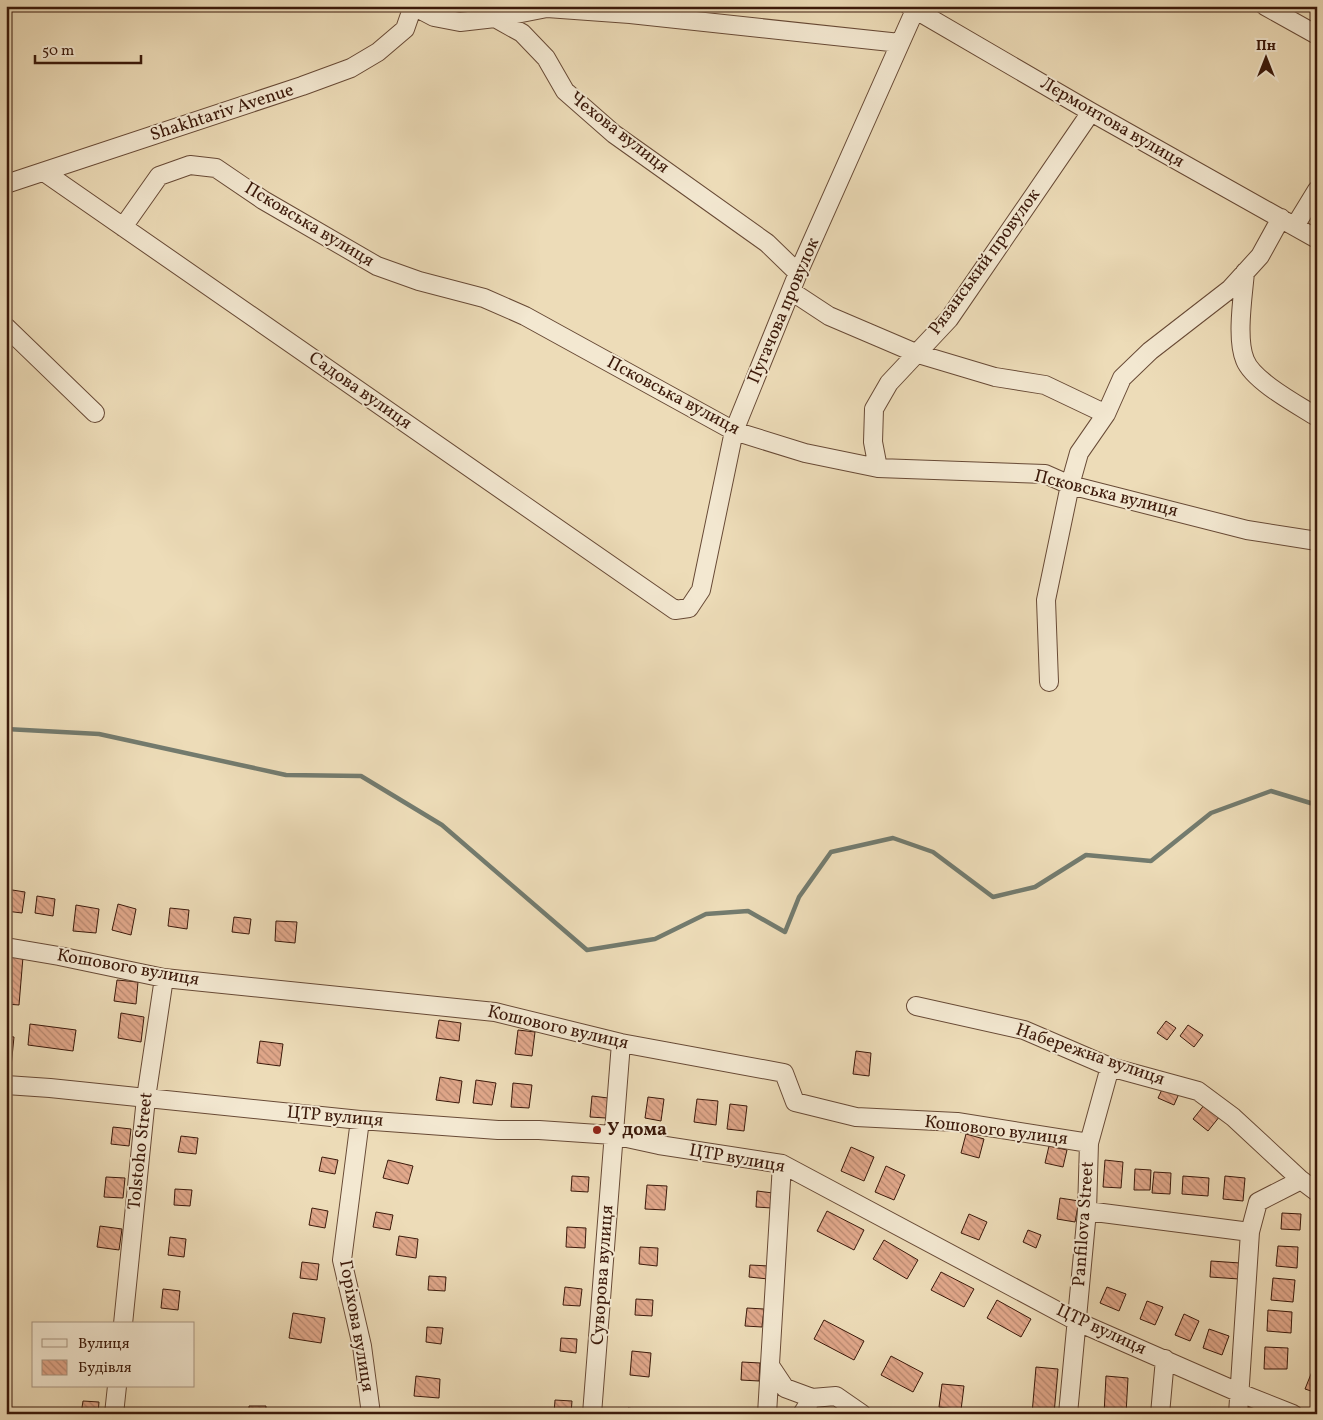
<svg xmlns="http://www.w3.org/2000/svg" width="1323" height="1420" viewBox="0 0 1323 1420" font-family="Vollkorn,serif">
  <defs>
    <pattern id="building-back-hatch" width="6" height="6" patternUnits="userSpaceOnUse" patternTransform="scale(1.25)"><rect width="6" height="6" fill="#e1a88b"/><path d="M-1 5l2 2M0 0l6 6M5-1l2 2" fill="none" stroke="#b88870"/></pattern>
  </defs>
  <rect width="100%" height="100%" fill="#eddcb8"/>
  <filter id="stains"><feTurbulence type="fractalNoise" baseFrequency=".004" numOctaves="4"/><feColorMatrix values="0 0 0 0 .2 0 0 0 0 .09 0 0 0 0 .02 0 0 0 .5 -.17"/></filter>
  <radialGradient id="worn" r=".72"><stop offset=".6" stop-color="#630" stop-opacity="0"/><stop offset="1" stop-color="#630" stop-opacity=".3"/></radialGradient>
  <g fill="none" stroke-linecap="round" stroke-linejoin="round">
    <path stroke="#737b6e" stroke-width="4.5" d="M6,729L99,734L286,775L361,776L442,825L587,950L655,939L706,914L748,911L785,932L799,897L831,852L893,838L933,852L993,897L1035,887L1086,855L1151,861L1211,813L1271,791L1317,805"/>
  </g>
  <path fill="url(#building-back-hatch)" stroke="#3b190a" d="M6,889L25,892L22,913L6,911Z
    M37,896L55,899L53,916L35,913Z
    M118,904L136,909L131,935L112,930Z
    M76,905L99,909L96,933L73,931Z
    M170,908L189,910L187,929L168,926Z
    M234,917L251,919L249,934L232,932Z
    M276,921L297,922L295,943L275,941Z
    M6,956L23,957L19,1005L6,1004Z
    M117,980L138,982L136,1004L114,1001Z
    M121,1013L144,1017L141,1042L118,1038Z
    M439,1020L461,1023L459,1041L436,1038Z
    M1166,1021L1176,1028L1167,1040L1157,1033Z
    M30,1024L76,1030L73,1051L28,1045Z
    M1188,1025L1203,1035L1194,1047L1180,1036Z
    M518,1030L535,1032L532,1056L515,1054Z
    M6,1036L14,1037L11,1067H6Z
    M260,1041L283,1044L280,1066L257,1063Z
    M856,1051L871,1053L869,1076L853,1074Z
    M440,1077L462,1081L459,1103L436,1100Z
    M476,1080L496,1083L492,1105L473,1103Z
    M513,1083L532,1085L529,1108L511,1107Z
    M1165,1083L1181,1089L1174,1105L1158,1098Z
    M592,1096L608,1098L606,1118L590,1117Z
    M648,1097L664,1099L661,1121L645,1118Z
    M697,1099L718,1101L716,1125L694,1122Z
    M730,1104L747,1106L744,1131L727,1129Z
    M1205,1104L1220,1116L1208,1131L1193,1119Z
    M113,1127L131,1129L129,1146L111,1144Z
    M966,1134L984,1139L979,1158L961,1153Z
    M181,1136L198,1138L196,1154L178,1152Z
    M1049,1146L1067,1150L1063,1167L1045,1163Z
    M851,1147L874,1157L864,1181L841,1171Z
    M322,1157L338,1160L335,1174L319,1171Z
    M388,1160L413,1166L408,1184L383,1178Z
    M1105,1160L1123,1162L1121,1188L1103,1187Z
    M886,1166L905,1175L894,1200L875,1192Z
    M1135,1169L1151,1170L1150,1190H1134Z
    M1154,1172L1171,1173L1170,1194L1152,1193Z
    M572,1176L589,1177L588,1192L571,1191Z
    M1183,1176L1209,1178L1208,1196L1182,1194Z
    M1225,1176L1245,1178L1243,1201L1223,1199Z
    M106,1177L125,1178L123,1198L104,1197Z
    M647,1185L667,1186L665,1210L645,1209Z
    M175,1189L192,1190L190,1206L174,1205Z
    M757,1191L773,1193L772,1208L756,1207Z
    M1060,1198L1079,1201L1075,1222L1057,1219Z
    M312,1208L328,1211L325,1228L309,1225Z
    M827,1211L864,1230L854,1250L817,1231Z
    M376,1212L393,1215L390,1230L373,1227Z
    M1282,1213L1301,1214L1300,1230L1281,1229Z
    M969,1214L987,1222L979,1240L961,1233Z
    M100,1226L122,1229L119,1250L97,1247Z
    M567,1227L586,1228L585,1248L566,1247Z
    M1028,1230L1041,1235L1036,1248L1023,1242Z
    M399,1236L418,1239L416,1258L396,1255Z
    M170,1237L186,1239L184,1257L168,1255Z
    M884,1240L918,1260L907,1279L873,1259Z
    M1278,1246L1298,1247L1297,1268L1276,1266Z
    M640,1247L658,1248L657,1266L639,1264Z
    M1211,1261L1240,1263L1239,1279L1210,1277Z
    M302,1262L319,1264L317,1280L300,1278Z
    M750,1265L769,1266L768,1279L749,1277Z
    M941,1272L974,1289L964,1307L931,1290Z
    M429,1276L446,1277L445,1291L428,1290Z
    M1273,1278L1295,1280L1293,1302L1271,1300Z
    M565,1287L582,1289L580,1306L563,1305Z
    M1107,1287L1126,1294L1119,1311L1100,1303Z
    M163,1289L180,1291L178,1310L161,1308Z
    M636,1299L653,1300L652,1316L635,1315Z
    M997,1300L1031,1319L1021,1337L987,1318Z
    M1147,1301L1163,1307L1155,1325L1140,1319Z
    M747,1308L764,1309L762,1327L745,1326Z
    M1268,1310L1292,1312L1291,1333L1267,1331Z
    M293,1313L325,1318L321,1343L289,1338Z
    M1184,1314L1199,1321L1190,1341L1175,1335Z
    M824,1320L864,1341L854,1360L814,1339Z
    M427,1327L443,1328L441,1344L426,1342Z
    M1209,1329L1229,1336L1222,1355L1203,1348Z
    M561,1338L577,1339L576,1353L560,1351Z
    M1265,1347L1288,1348L1287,1369H1264Z
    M632,1351L651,1353L649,1377L630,1375Z
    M891,1356L923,1373L913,1392L881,1375Z
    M742,1362L760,1363L759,1381L741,1380Z
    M1036,1367L1058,1369L1054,1414H1032Z
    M1313,1369L1317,1370V1393L1305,1389Z
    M416,1376L440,1379L439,1398L414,1396Z
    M1106,1376L1128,1378L1126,1414H1104Z
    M942,1384L964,1386L961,1410L939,1407Z
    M555,1400L572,1401L571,1414H554Z
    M83,1401L99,1402L98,1414H81Z
    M249,1406H266V1414H249Z
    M628,1408L642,1410V1414H628Z"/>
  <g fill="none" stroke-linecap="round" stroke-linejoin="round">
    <g stroke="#684a36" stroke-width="20">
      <path id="minor" d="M413,6L434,17L460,22L495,18L522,33L546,58L565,91L614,134L767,243L798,273
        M909,6L1091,112L1317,239
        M1265,6L1317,35
        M495,18L547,8L630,14L900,43
        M44,172L675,610L689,608L701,590L734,431L798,273L915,10
        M6,184L302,86L351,68L378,52L405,29L413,6
        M1295,226L1317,190
        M123,227L159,176L190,165L216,168L263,200L377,266L419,281L484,298L525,316L734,431L805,453L878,468L1045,474L1070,485L1247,530L1317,541
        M1245,272C1243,296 1236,339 1245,360C1253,381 1298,405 1317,417
        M791,291L829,316L918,354L995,377L1045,385L1106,414
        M6,327L95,413
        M878,468L873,442L874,409L889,383L949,319L1091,112
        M1049,682L1046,600L1070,485L1079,453L1106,414L1122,378L1150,351L1230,289L1260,256L1281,218
        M6,947L59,956L164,978L495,1012L621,1043L784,1073L795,1102L856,1117L957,1122L1089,1143
        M916,1006L1024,1030L1110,1067L1198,1091L1233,1117L1301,1180L1317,1192
        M6,1085L50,1088L360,1120L498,1130H539L613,1135L659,1145L782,1164L1078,1322L1240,1393L1293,1414
        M360,1120L342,1260L362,1346L371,1414
        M1087,1211L1250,1232
        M123,1324L146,1098L164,978
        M771,1367L785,1388L812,1398
        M114,1414L117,1386
        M592,1414L621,1043
        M767,1414L782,1164
        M802,1414L812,1398L836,1396L862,1414
        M1068,1414L1087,1211L1089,1143L1110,1067
        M1160,1414L1165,1359
        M1238,1414L1250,1232L1258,1202L1301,1180"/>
    </g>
    <use href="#minor" stroke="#f3e8d1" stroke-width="18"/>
  </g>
  <circle fill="#8f2418" stroke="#f3e8d1" stroke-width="2" cx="597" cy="1130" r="5"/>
  <g text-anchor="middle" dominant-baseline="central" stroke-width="4" stroke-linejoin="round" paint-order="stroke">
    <g font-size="18" fill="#3b190a" stroke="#f3e8d1">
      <text transform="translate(222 113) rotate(-18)">Shakhtariv Avenue</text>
      <text transform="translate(1112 123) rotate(30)">Лєрмонтова вулиця</text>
      <text transform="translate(619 133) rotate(38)">Чехова вулиця</text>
      <text transform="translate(309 225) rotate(31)">Псковська вулиця</text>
      <text transform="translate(985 262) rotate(-54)">Рязанський провулок</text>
      <text transform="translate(784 311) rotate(-67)">Пугачова провулок</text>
      <text transform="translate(360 391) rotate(35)">Садова вулиця</text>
      <text transform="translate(673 396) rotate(28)">Псковська вулиця</text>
      <text transform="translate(1106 494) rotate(14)">Псковська вулиця</text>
      <text transform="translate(128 968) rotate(10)">Кошового вулиця</text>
      <text transform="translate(558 1028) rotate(13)">Кошового вулиця</text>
      <text transform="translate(1090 1055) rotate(19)">Набережна вулиця</text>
      <text transform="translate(335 1117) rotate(5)">ЦТР вулиця</text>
      <text transform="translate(996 1131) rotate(7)">Кошового вулиця</text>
      <text transform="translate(141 1151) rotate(-84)">Tolstoho Street</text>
      <text transform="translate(737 1159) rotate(10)">ЦТР вулиця</text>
      <text transform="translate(1084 1224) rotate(-86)">Panfilova Street</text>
      <text transform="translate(603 1275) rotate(-86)">Суворова вулиця</text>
      <text transform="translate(356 1326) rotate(80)">Горіхова вулиця</text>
      <text transform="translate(1101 1330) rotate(25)">ЦТР вулиця</text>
    </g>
    <g font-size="18" font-weight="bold" fill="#3b190a" stroke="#f3e8d1" text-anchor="start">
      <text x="607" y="1130">У дома</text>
    </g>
  </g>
  <rect width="1323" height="1420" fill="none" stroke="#eddcb8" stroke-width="25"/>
  <rect x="8" y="8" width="1308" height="1405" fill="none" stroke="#3b190a" stroke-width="2.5"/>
  <rect x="12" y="12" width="1298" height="1395" fill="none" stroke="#3b190a"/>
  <rect x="32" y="1322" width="162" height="65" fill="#f3e8d1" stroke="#a99581"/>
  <rect x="42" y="1339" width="25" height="8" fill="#f3e8d1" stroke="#a99581"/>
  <text x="78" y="1348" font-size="15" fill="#3b190a">Вулиця</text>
  <rect x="42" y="1360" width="25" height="15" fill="url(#building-back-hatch)" stroke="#a99581"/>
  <text x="78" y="1372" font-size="15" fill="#3b190a">Будівля</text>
  <g transform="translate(1266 58)" stroke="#f3e8d1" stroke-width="4" paint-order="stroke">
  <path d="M0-4L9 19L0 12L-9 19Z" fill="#3b190a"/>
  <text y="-8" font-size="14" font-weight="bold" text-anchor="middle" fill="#3b190a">Пн</text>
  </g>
  <path d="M35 55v8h106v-8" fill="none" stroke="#3b190a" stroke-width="2.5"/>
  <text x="42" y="55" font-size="15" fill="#3b190a" stroke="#f3e8d1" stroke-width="4" paint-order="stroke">50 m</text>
  <rect width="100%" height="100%" filter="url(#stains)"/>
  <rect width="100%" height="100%" fill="url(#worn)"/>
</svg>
